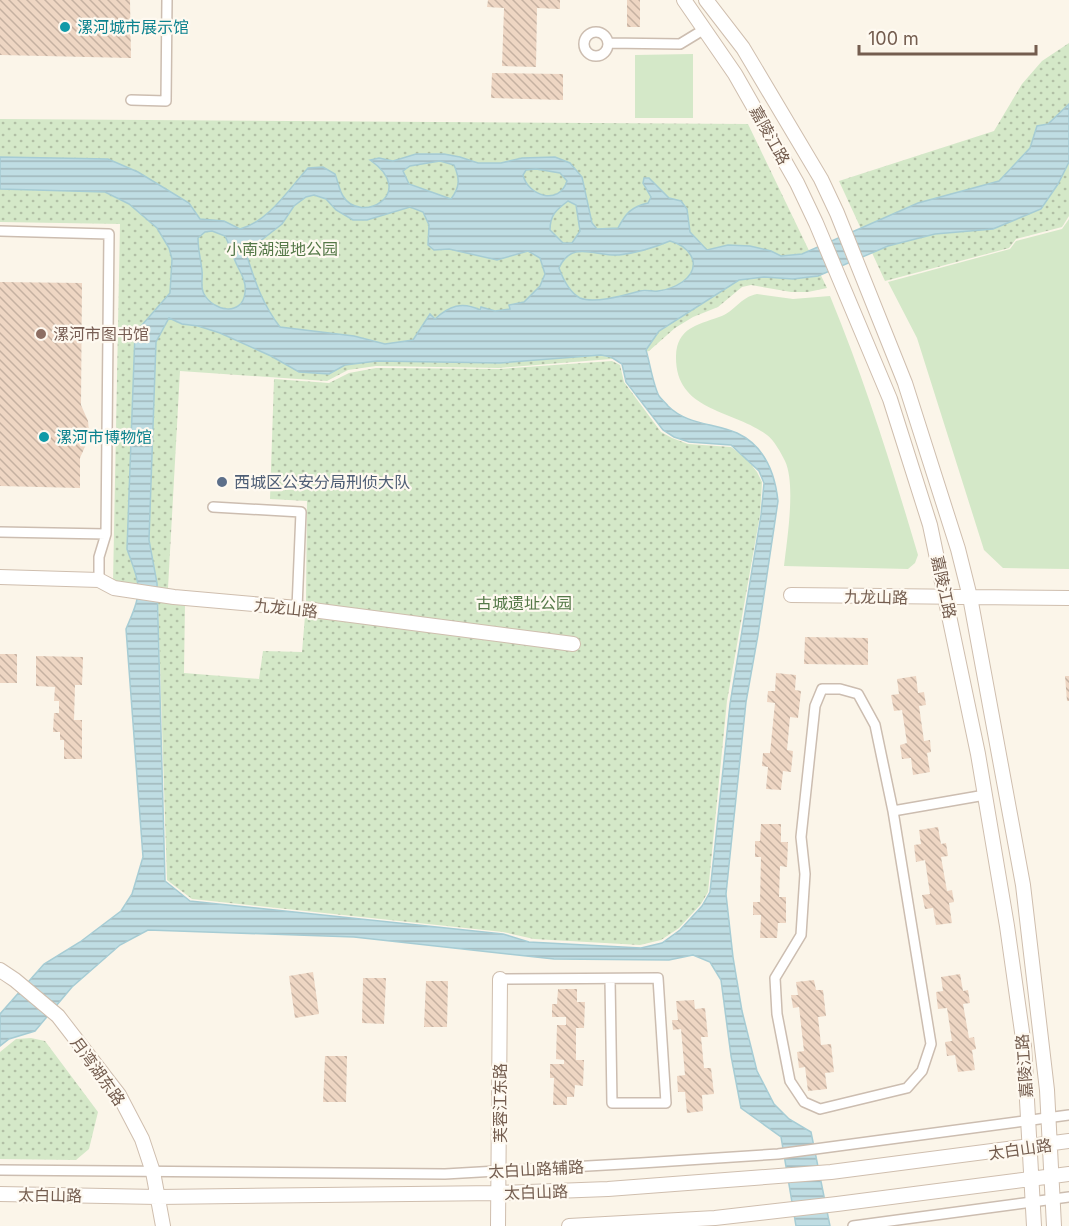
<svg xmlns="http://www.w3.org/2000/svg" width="1069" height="1226" viewBox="0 0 1069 1226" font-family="Inter,'Noto Sans SC',sans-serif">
  <defs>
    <pattern id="park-dots" width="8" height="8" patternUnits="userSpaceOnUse" patternTransform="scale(1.5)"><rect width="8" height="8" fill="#d4e8c8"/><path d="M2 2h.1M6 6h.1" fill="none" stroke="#b1bfa5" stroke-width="1.8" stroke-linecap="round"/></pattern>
    <pattern id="water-rules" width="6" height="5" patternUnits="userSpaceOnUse" patternTransform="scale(1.5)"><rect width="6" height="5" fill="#bfdde3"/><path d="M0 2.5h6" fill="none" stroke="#a0b6ba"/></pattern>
    <pattern id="building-back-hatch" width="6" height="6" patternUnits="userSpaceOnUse" patternTransform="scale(1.5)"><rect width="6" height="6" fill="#eed6c3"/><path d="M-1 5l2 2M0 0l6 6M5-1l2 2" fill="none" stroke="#c5b1a1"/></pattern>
  </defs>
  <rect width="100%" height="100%" fill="#fbf5e9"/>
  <path fill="#d4e8c8" d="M693,54V118H635V55Z
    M1069,219V569L1003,568L984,550L917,338L888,282L1010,249L1016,241L1062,229Z
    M757,294L793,299L830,296C865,381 892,467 918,555L915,563L908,569L784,566C787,540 796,484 785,461C781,453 774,440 767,435C733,409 675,412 676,356C677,328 697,325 719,317C735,312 740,297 757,294Z"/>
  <path fill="url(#park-dots)" d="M1069,43V216L1062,227L1016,239L1009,248L885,281L839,181L994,131L1022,84L1042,61Z
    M0,119L748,124L827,288L808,292H791L751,285L742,287L718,307L693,317L675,328L649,351L611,359L499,368L376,366L348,370L327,381L180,371L168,588L113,583L120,224L0,222Z
    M612,361L620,365L624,382L661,432L672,438L688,444L731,447L746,458L757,472L762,482L760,515L727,701L708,892L701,904L679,928L661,940L640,945L534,939L503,932L192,899L167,880L158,602L185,605L184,673L259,679L263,651L302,652L306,604L307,501L270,499L274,379L329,383L349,373L376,368L499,369Z
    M31,1038L45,1041L98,1112L89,1149L76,1160L0,1159V1052L16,1039Z"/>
  <path fill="url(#water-rules)" stroke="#a6ccd4" stroke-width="1.5" fill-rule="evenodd" d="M1069,104V162L1058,184L1041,209L993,229L935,234L888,246L818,276L793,279L764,277L739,280L659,331L646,350C650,363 653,385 659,396C661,399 666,403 668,406C687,425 714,423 737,433C765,446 775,473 778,501L758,635L746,702L726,894L733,957L742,1011L757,1071L774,1104L789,1119L811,1132L830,1226H796L781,1137L741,1108L731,1056L721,980L710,962L693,955L669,960L554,959L354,937L148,930L120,945L72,987L35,1031L9,1039L0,1046V1014L44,964L80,942L121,911L132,894L143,857L126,629C143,590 141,588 127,549L135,333L170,293L172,259L169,248L157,228L129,204L105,192L0,189V157L108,159L138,172L189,203L200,219L224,221L240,229C269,221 288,190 308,168L323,167L335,174C338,181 339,190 343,196C360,225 419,194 370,160L379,158L393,161L416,154H444L460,157L478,163H501L522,158L555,157L570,163L582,177L592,223L597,229L618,228C626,213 631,207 648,203L651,197L643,183L644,178H649L669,198L681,201L687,209L690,232L707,250L728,245L750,246L771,251L781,256L802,254L918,203L999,181L1030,148L1037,126L1048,124ZM440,161L454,165C460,179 460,187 451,199L409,184L403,171L410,166ZM536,169L560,173L567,181C559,206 528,196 523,175L526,170ZM314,195L326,199L336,210L353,220H367L410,207L423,212L429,225L428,245L434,250L449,249L497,260L528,251L540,258L545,274L540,286L524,302L509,305L510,309L495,311L481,307L480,310C462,301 449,306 435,319L430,314L413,340L385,344L354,336L280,327C263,305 255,282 247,256L250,249L282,224L294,206L306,197ZM568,201L576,205L580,231L572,243H563L550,230C550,215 556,210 568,201ZM212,231L225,236C229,244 231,250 234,258C238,270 247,279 245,293C242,317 213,311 204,294C200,287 203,279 202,271C201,260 198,250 198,238L205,232ZM670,241C681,244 690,249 693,261C696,279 673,289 658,291C652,292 646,289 640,291C625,295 595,304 580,298C569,292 563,279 559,268C572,239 596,257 619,255C637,253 653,248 670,241ZM169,318L182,324L198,326L220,333L271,356L299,372L329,374L345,365L377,361L500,363L601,355L611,357L622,364L626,382L663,430L674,437L689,442L731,445L759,471L764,483L761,515L730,704L710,892L702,906L680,930L662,943L641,948L529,942L503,934L190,901L165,881L157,583L149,540L156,342Z"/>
  <path fill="url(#building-back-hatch)" d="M0,0H130L131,58L0,55Z
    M488,0H560V9L537,8L536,67L502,66L504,8L487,7Z
    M627,0H640V27H627Z
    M492,73L563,74V100L491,98Z
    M0,282L82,283L81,405L88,421L89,432L87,442L80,458V488L0,486Z
    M805,637L868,638V665L804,664Z
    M0,654H17V683H0Z
    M36,656L83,657L82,685H75L74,720H82V759H64V740H60V732H53L54,713H59V701H54L55,687L36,686Z
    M776,673L796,675L795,690L801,691L798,718L790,717L787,750L793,751L791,772L783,771L781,790L766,789L768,767L762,766L763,753H770L775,703L767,702L768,691H775Z
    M916,676L918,693L924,692L926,705L919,706L924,741L930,740L931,752L927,753L930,772L913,775L911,758L902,759L900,745L907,743L902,710L894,711L891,695L899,694L897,679Z
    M1065,676H1069V701H1067Z
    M761,824H781V842H788L787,867L780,866L779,897H786V923H778L777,938H760L761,915H753V902H760L761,857H755V841H760Z
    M938,827L941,844L946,843L948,856L941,857L947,891L952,890L954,902L949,903L952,923L936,925L933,908L925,909L922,895L930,894L925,860L916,862L914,845L921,844L919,830Z
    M313,972L319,1014L295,1018L289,976Z
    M960,974L963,991L968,990L970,1003L963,1004L969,1038L974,1037L976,1049L972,1050L975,1070L958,1072L955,1055L947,1056L945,1042L952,1041L947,1008L938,1009L936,992L943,991L941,977Z
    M363,978H386L384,1024L362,1023Z
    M814,980L816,990H823L826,1016L818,1017L821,1045L831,1044L834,1072L825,1073L827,1089L808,1091L805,1067L799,1068L797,1052L804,1051L799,1007L793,1008L791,995H798L796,982Z
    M426,981H448L447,1027H424Z
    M558,989H577V1002H585L584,1028H576V1060H584L583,1086L575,1085L574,1097H567V1105H553L554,1078H550V1064H564V1060L556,1059L557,1025H566V1017H552V1004H557Z
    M694,1000L695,1009L705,1008L708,1037H701L704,1068H711L714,1094L702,1095L703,1111L687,1113L685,1092H678L677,1076L685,1075L681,1029L673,1030L672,1020H678L676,1001Z
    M325,1056H347L346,1102H323Z"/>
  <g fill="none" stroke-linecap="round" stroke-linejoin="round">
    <g stroke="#ccbdb0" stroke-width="12">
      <path id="street" d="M584 44a12 12 0 1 1 24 0a12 12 0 1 1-24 0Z
        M608,43L680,44L703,30
        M131,100L166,101L167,0
        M0,231L109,234L106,534L99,557V580
        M213,507L301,512L297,608
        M0,532L106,534
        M893,811L931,1044L922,1071L907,1088L820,1109L804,1102L790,1081L777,1014L775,978L801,935L805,874L801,837L815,706L822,689H840L858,694L875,725L893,811L985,795
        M500,979L658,978L666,1103H612L610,979
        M0,1170L445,1174L641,1163L778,1154L1069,1115
        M853,1226L1069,1197"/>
    </g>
    <g stroke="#cfbeae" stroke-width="16">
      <path id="secondary" d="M684,0L735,74L797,183L816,223L890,399L930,525L978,754L1007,926L1024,1046L1034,1226
        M706,0L743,48L821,179L837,213L905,383L958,549L970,597L1023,885L1047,1090L1054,1226
        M0,577L99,580L114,588L174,597L297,608L573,644
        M791,595L1069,598
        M0,970L15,980L58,1016L119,1095L142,1139L153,1172L163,1226
        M0,1194L158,1197L499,1193L608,1189L831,1172L1069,1141
        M498,1226L500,979
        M569,1226L715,1218L837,1204L1069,1174"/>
    </g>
    <use href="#street" stroke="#fff" stroke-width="9"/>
    <use href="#secondary" stroke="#fff" stroke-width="14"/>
  </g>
  <g fill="#0f9aa8" stroke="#fef9f0" stroke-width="2">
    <circle cx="65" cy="27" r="6"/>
    <circle cx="44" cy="437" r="6"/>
  </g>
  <circle fill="#8d6e63" stroke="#fef9f0" stroke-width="2" cx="41" cy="334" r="6"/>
  <circle fill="#5c6f8a" stroke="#fef9f0" stroke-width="2" cx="222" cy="482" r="6"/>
  <g text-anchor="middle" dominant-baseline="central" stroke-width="4.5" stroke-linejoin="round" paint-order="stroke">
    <g font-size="16" fill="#0d838f" stroke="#fef9f0" text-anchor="start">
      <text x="77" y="27">漯河城市展示馆</text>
      <text x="56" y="437">漯河市博物馆</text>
    </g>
    <g font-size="16" fill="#745d4f" stroke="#fef9f0">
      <text transform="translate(770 135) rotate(61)">嘉陵江路</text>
      <text transform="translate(944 587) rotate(78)">嘉陵江路</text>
      <text transform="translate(876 597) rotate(1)">九龙山路</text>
      <text transform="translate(286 608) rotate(6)">九龙山路</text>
      <text transform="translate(1024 1066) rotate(-94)">嘉陵江路</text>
      <text transform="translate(98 1071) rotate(54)">月湾湖东路</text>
      <text transform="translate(500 1103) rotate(-90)">芙蓉江东路</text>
      <text transform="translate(1020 1149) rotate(-8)">太白山路</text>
      <text transform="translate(536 1169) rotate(-3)">太白山路辅路</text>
      <text transform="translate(536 1192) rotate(-2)">太白山路</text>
      <text transform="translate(50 1195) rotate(1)">太白山路</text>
    </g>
    <g font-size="16" fill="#547847" stroke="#fef9f0">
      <text x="282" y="249">小南湖湿地公园</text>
      <text x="524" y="603">古城遗址公园</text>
    </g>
    <g font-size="16" fill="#785e54" stroke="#fef9f0" text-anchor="start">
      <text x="53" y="334">漯河市图书馆</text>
    </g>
    <g font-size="16" fill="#4e5e75" stroke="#fef9f0" text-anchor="start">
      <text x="234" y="482">西城区公安分局刑侦大队</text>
    </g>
  </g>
  <path d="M859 45v9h177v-9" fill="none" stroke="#745d4f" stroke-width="3"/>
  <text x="868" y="45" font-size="18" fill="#745d4f" stroke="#fef9f0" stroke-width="4.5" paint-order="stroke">100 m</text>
</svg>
